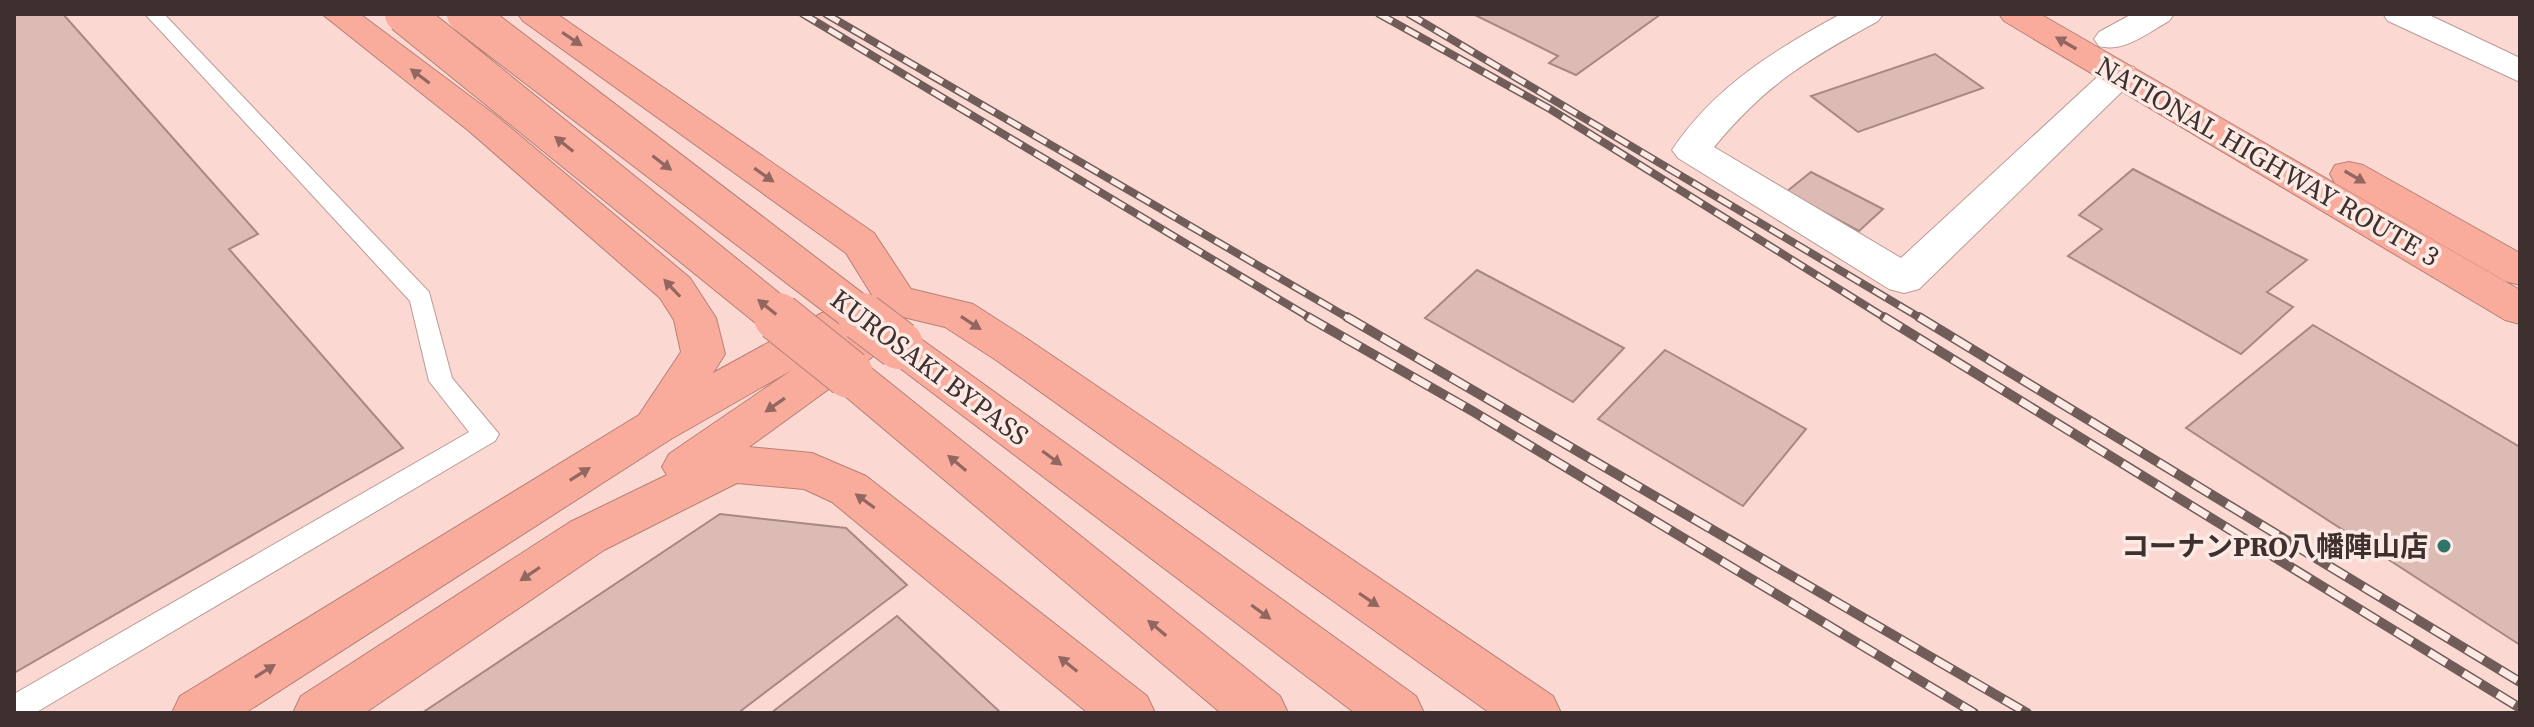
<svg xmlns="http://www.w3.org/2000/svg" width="2534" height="727" viewBox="0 0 2534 727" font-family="'Source Serif 4','Noto Sans JP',serif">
  <rect width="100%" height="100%" fill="#fbd9d2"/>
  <path fill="#dbbbb4" stroke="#a78882" stroke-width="2" d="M14,14H63L258,234L229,249L403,448L14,673Z
    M1473,14H1661L1576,75L1549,63L1558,56Z
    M1935,54L1983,88L1858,132L1811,96Z
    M2133,169L2307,260L2267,292L2293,307L2241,354L2068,256L2102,229L2079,215Z
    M1811,172L1883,209L1859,231L1786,192Z
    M1477,270L1624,348L1573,402L1425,318Z
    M2313,325L2520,447V645L2186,428Z
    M1665,350L1806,429L1743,506L1598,419Z
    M720,514L846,528L907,585L738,713H422Z
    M897,616L1001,713H771Z"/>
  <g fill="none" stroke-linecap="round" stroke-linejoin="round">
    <g stroke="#bb9b95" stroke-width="2">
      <path id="lane" d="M145,14H164L429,292L452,378L499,434L495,441L35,713H14V694L469,432L429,381L410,301Z"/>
    </g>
    <g stroke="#bb9b95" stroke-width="2">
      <path id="street" d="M1841,14H1883L1878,21C1807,60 1766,84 1714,147L1901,258L2108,67L2121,64L2134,67L2139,75L1919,289L1904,293L1889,289L1678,158L1672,150C1714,87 1776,49 1841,14Z
        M2132,14H2174L2169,21C2147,33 2124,53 2099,46L2094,39L2099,32Z
        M2383,14H2427L2520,58V82L2388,21Z"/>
    </g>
    <g stroke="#b78076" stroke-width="2">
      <path id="highway" d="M322,14H360L495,115L690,278L716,318L725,354L713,373L822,313L872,295L846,253L523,21L518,14H557L874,233L911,289L973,304L1026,338L1553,696L1561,713H1490L996,360L945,327L899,316L867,329L877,332L881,338L884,334L899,329L914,334L1416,696L1424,713H1355L884,356L880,350L865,363L1280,696L1288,713H1221L833,386L749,447L812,453L866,476L1147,696L1155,713H1088L832,502L804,489L737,483L604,550L365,713H293L301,696L570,522L667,475L662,467L669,454L792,370L671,439L245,713H172L180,696L639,415L681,352L674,320L660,298L469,131Z
        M1999,14H2040L2520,290V324L2505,320L2004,21Z
        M2349,162L2363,165L2520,253V285L2505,281L2335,183L2330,174L2335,165Z"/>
    </g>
    <use href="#lane" fill="#fff" fill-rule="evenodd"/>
    <use href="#street" fill="#fff" fill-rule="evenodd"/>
    <use href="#highway" fill="#f9ab9c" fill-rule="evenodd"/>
    <g stroke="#705d5a" stroke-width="8">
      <path id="rail-far1" d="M803,14L1312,319
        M826,14L1350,319
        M1379,14L1550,109L1887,319
        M1409,14L1922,319"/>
    </g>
    <g stroke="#705d5a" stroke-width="10">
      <path id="rail" d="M1308,317L1474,412L1974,713
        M1347,317L2027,713
        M1884,317L2520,708
        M1919,317L2520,682"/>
    </g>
    <use href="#rail-far1" stroke="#feeae5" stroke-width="5" stroke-dasharray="15" stroke-linecap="butt"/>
    <use href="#rail" stroke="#feeae5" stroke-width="7" stroke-dasharray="20" stroke-linecap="butt"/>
    <g stroke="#b78076" stroke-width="40" stroke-linecap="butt">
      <path id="highway-bridge-far1" d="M404,14L781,319
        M466,14L865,319"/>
    </g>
    <g stroke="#b78076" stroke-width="50" stroke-linecap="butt">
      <path id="highway-bridge" d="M778,317L849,374
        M862,317L899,345"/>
    </g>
    <use href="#highway-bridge-far1" stroke="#f9ab9c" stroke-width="38"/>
    <use href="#highway-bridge" stroke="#f9ab9c" stroke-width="48"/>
  </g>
  <defs><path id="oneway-solid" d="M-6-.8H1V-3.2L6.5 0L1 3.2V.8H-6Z" transform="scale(2)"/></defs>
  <g fill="#926760">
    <use href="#oneway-solid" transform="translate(572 39) rotate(34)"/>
    <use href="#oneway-solid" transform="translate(2066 43) rotate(-150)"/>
    <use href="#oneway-solid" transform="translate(420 76) rotate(-143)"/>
    <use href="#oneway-solid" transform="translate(564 144) rotate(-141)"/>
    <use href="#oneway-solid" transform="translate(662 163) rotate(37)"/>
    <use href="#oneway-solid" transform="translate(764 175) rotate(35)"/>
    <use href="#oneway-solid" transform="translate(2355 177) rotate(30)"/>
    <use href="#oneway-solid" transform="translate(672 288) rotate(-133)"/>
    <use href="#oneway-solid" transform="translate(767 307) rotate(-141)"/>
    <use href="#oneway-solid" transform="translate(971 323) rotate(33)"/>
    <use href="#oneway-solid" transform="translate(775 405) rotate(145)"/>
    <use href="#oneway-solid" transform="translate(1052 458) rotate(36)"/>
    <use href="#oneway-solid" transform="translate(957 463) rotate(-140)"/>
    <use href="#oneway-solid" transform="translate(580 474) rotate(-32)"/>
    <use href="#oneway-solid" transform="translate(865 501) rotate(-144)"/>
    <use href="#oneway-solid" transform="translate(530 574) rotate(146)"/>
    <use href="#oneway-solid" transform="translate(1369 600) rotate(34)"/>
    <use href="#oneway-solid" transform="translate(1261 612) rotate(36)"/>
    <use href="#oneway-solid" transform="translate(1157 628) rotate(-140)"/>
    <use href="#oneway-solid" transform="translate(1068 664) rotate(-141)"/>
    <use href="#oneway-solid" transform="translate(265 671) rotate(-32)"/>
  </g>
  <circle fill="#2f746a" stroke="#feeae5" stroke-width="3" cx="2444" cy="546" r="8"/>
  <g text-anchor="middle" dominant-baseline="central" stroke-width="7" stroke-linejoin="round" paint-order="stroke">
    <g font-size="28" fill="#3d302e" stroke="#feeae5">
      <text transform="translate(2268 161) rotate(30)">NATIONAL HIGHWAY ROUTE 3</text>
      <text transform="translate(930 367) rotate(37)">KUROSAKI BYPASS</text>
    </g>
    <g font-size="28" font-weight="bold" fill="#3d302e" stroke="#feeae5" text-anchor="end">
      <text x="2428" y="546">コーナンPRO八幡陣山店</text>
    </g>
  </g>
  <rect width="2534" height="727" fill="none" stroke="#3d302e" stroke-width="32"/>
</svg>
